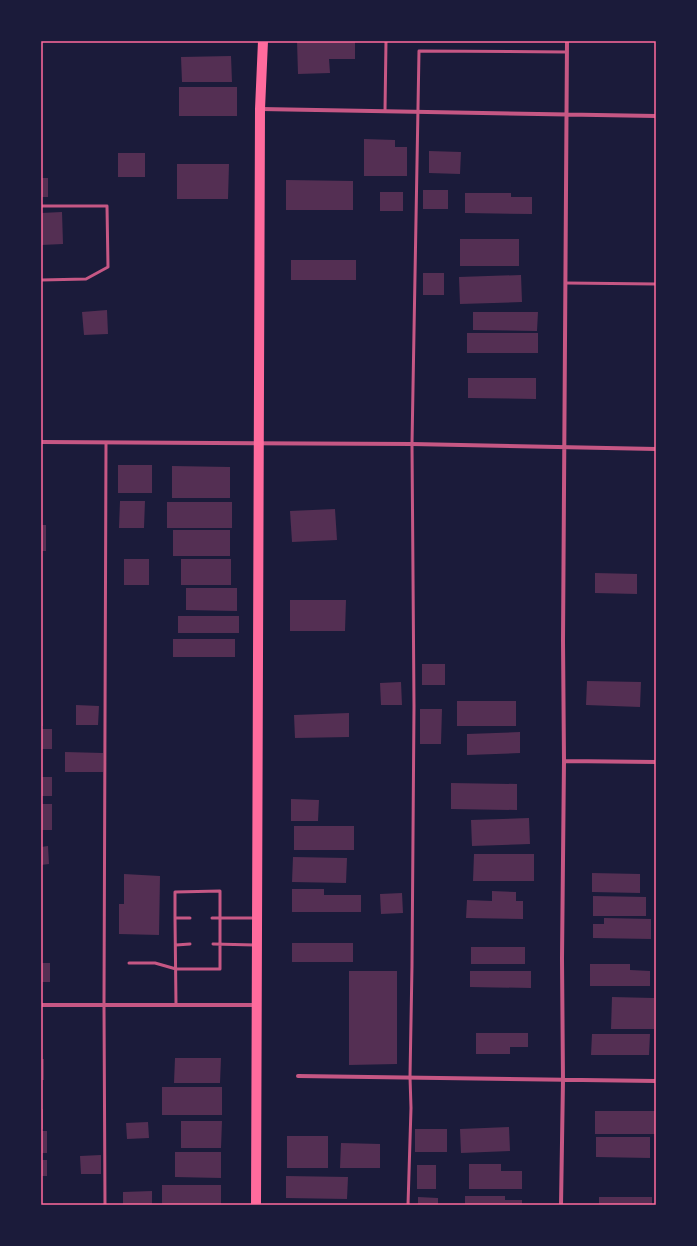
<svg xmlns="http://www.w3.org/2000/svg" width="697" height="1246" viewBox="0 0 697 1246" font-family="Commissioner,sans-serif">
  <rect width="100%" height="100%" fill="#1b1b3a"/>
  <path fill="#542f53" d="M297,41H355V59H329L330,73L298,74Z
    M231,56L232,82H182L181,57Z
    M179,87H237V116H179Z
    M364,139L395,140V147H407V176H364Z
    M429,151L461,152L460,174L429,173Z
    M118,153H145V177H118Z
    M177,164H229L228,199H177Z
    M41,178H48V197H41Z
    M286,180L353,181V210H286Z
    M423,190H448V209H423Z
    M380,192H403V211H380Z
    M465,193H511V197H532V214L465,213Z
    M62,212L63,244L41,245V213Z
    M460,239H519V266H460Z
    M291,260H356V280H291Z
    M423,273H444V295H423Z
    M521,275L522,302L460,304L459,277Z
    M107,310L108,334L84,335L82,312Z
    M473,312H538L537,331L473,330Z
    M467,333H538V353H467Z
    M468,378H536V399L468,398Z
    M118,465H152V493H118Z
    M172,466L230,467V498H172Z
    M120,501H145L144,528H119Z
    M167,502H232V528H167Z
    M335,509L337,540L292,542L290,511Z
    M41,525H46V551H41Z
    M173,530H230V556H173Z
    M124,559H149V585H124Z
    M181,559H231V585H181Z
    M595,573L637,574V594L595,593Z
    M186,588H237V611L186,610Z
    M290,600H346L345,631H290Z
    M178,616H239V633H178Z
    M173,639H235V657H173Z
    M422,664H445V685H422Z
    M587,681L641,682L640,707L586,705Z
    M401,682L402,705H381L380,683Z
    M457,701H516V726H457Z
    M41,704H42L43,726H41Z
    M76,705L99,706L98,725H76Z
    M420,709H442L441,744H420Z
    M349,713V737L295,738L294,715Z
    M41,729H52V749H41Z
    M520,732V753L467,755V734Z
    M65,752L103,753V772H65Z
    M41,777H52V796H41Z
    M451,783L517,784V810L451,809Z
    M291,799L319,800L318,821H291Z
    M41,804H52V830H41Z
    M529,818L530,844L472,846L471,820Z
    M294,826H354V850H294Z
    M48,846L49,864L41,865V847Z
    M474,854H534V881H473Z
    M293,857L347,858L346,883L292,882Z
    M592,873L640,874V893L592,892Z
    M124,874L160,876L159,935L119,934V904H124Z
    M292,889H324V895H361V912H292Z
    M492,891L516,892V901H523V919L466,918L467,900L492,901Z
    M402,893L403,913L381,914L380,894Z
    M593,896L646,897V916H593Z
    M604,918L651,919V939L593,938V924H604Z
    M292,943H353V962H292Z
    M471,947H525V964H471Z
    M41,963H50V982H41Z
    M590,964H630V970L650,971V986H590Z
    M349,971H397V1064L349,1065Z
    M470,971H531V988L470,987Z
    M612,997L654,998V1029H611Z
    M476,1033H528V1047H510V1054H476Z
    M592,1034H650L649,1055H591Z
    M175,1058H221L220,1083H174Z
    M41,1059H44V1080H41Z
    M162,1087H222V1115H162Z
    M41,1109H43V1129H41Z
    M595,1111H656V1134H595Z
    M181,1121H222L221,1148H181Z
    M148,1122L149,1138L127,1139L126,1123Z
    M509,1127L510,1151L461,1153L460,1129Z
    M415,1129H447V1152H415Z
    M41,1131H47V1153H41Z
    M287,1136H328V1168H287Z
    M596,1137H650V1158L596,1157Z
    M341,1143L380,1144V1168H340Z
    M175,1152H221V1178L175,1177Z
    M101,1155V1174H81L80,1156Z
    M41,1160H47V1176H41Z
    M469,1164H501V1171H522V1189H469Z
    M417,1165H436V1189H417Z
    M286,1176L348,1177L347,1199L286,1198Z
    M162,1185H221V1205H162Z
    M152,1191V1205H123V1192Z
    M465,1196H505V1200H522V1205H465Z
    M418,1197L438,1198V1205H418Z
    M599,1197H652V1205H599Z"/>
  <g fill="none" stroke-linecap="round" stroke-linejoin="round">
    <path stroke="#c65784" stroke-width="3" d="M385,111L386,41
      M41,206H107L108,267L86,279L41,280
      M566,283L656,284
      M212,918H255
      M213,944L255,945
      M176,945L190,944
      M129,963H155L176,969H220V891L175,892V918
      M176,1005L175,918H190
      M105,1205L104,1005L106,443
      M408,1205L411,1108L410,1077L412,966L414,706L412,444L419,51L566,52"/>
    <path stroke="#c65784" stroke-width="4" d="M261,109L656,116
      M41,442L412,444L656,449
      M564,761L656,762
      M41,1005H257
      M298,1076L656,1081
      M561,1205L563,1080L562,959L564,761L563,641L567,41"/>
    <path stroke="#ff6b9d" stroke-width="10" d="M256,1205L260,109L263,41"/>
  </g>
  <rect width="697" height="1246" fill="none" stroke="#1b1b3a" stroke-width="84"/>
  <rect x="42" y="42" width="613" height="1162" fill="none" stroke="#ff6b9d" stroke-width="1.5"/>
</svg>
